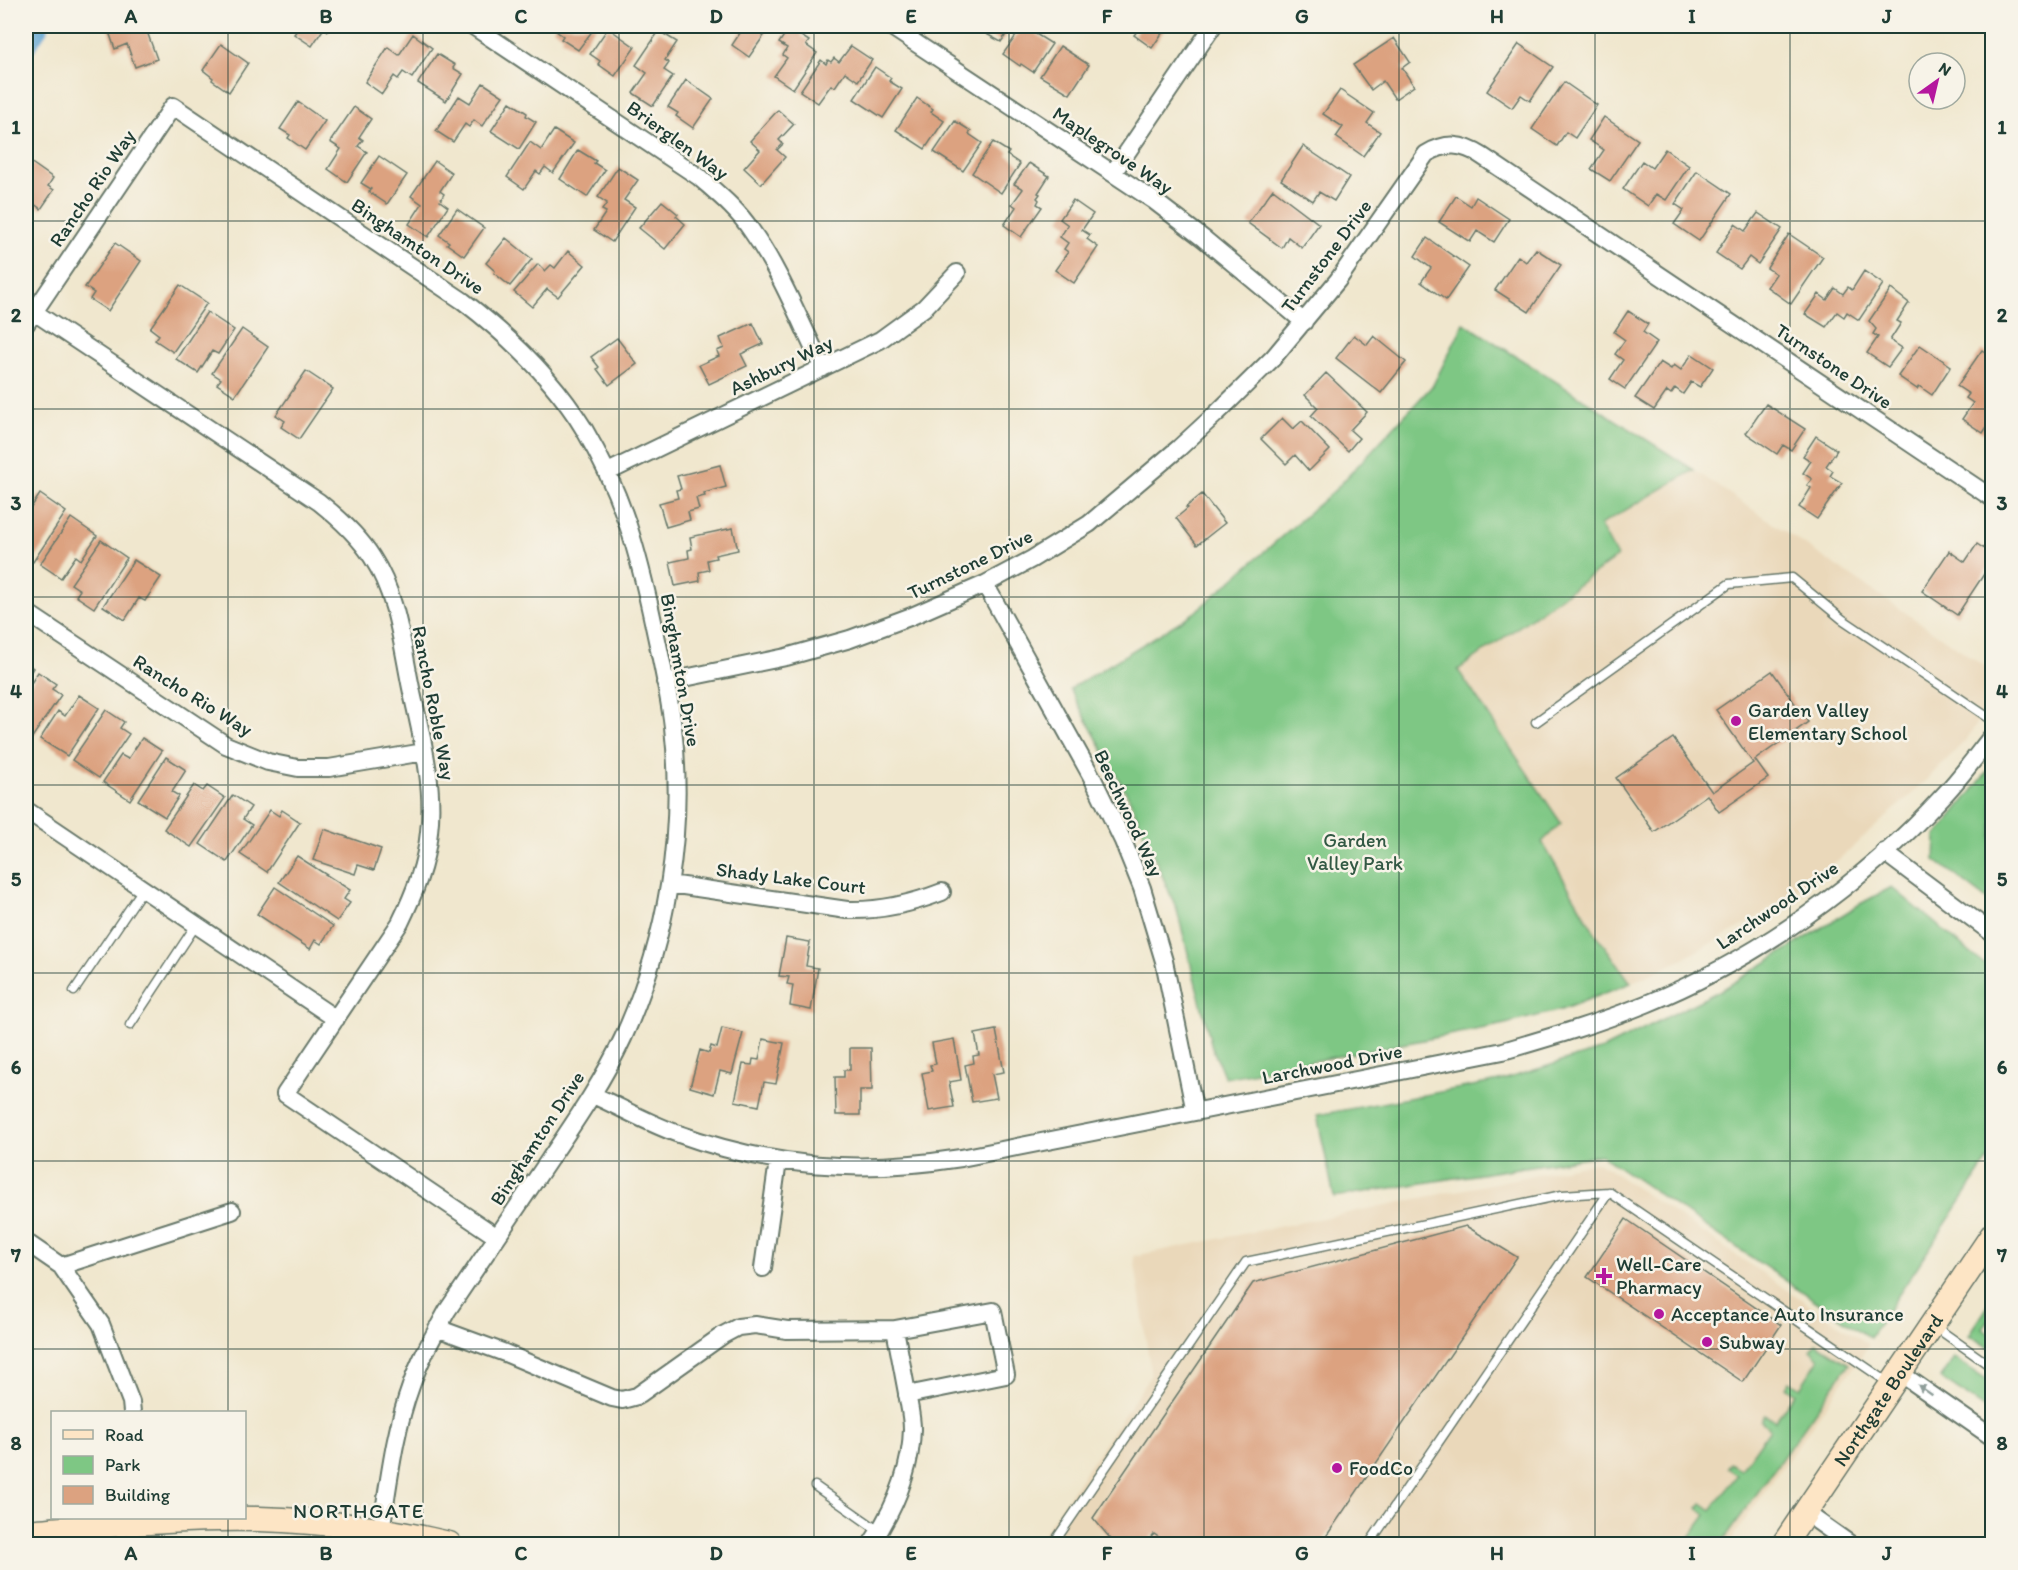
<svg xmlns="http://www.w3.org/2000/svg" width="2018" height="1570" viewBox="0 0 2018 1570" font-family="Itim,sans-serif">
  <rect width="100%" height="100%" fill="#f7f3e8"/>
  <filter id="ink" filterUnits="userSpaceOnUse"><feTurbulence type="fractalNoise" baseFrequency=".0167" numOctaves="2"/><feDisplacementMap in="SourceGraphic" scale="12" xChannelSelector="R" yChannelSelector="G"/><feConvolveMatrix kernelMatrix="1 2 1 2 8 2 1 2 1" color-interpolation-filters="sRGB"/></filter>
  <filter id="wash" filterUnits="userSpaceOnUse"><feTurbulence type="fractalNoise" baseFrequency=".008" numOctaves="4" result="noise"/><feDisplacementMap in="SourceGraphic" scale="24" xChannelSelector="R" yChannelSelector="G"/><feGaussianBlur stdDeviation="1.35" result="paint"/><feColorMatrix in="noise" values="0 0 0 0 0 0 0 0 0 0 0 0 0 0 0 0 0 1.4 0 .05"/><feComposite in="paint" operator="in"/></filter>
  <g filter="url(#wash)">
    <rect width="100%" height="100%" fill="#f0e7ce"/>
    <path fill="#ead8ba" d="M1694,470L1992,671V701L1966,740L1914,792L1837,861L1755,919L1675,963L1631,983L1594,931L1541,842L1561,823L1458,670L1617,557L1599,526Z
      M1598,1162L1869,1345L1728,1544H1036L1151,1375L1134,1256Z"/>
    <path fill="#7ec784" stroke="#4e825c" stroke-width="1.5" d="M1464,323L1694,470L1600,525L1617,557L1458,670L1561,823L1542,842L1594,931L1631,983L1561,1010L1501,1025L1225,1078L1212,1047L1177,910L1129,798L1070,689L1194,613L1335,490L1433,385Z
      M1992,766V903L1935,860L1936,836Z
      M1892,887L1992,971V1154L1870,1338L1601,1155L1334,1197L1317,1115L1499,1081L1603,1049L1725,988L1860,904Z
      M1992,1300V1315L1983,1329L1992,1336V1350L1969,1335Z
      M1816,1343L1849,1364L1721,1544H1685L1706,1515L1697,1508L1701,1503L1711,1510L1737,1475L1727,1468L1730,1463L1741,1470L1770,1429L1761,1421L1765,1415L1775,1421L1795,1394L1786,1387L1790,1381L1800,1388L1819,1359L1810,1350Z
      M1954,1358L1992,1384V1413L1941,1378Z"/>
    <g fill="none" stroke-linecap="round" stroke-linejoin="round">
      <path stroke="#5aa2d1" stroke-width="22" d="M26,44L38,26"/>
    </g>
    <g id="blocks">
      <path fill="#dca280" d="M107,26H134L135,28L145,26L157,59L135,67L127,44L115,49Z
        M300,26H331L328,31L324,28L312,46L294,34Z
        M556,26H596L578,50L561,39L563,36L553,29Z
        M742,26L770,27L749,57L732,45L744,27Z
        M779,26H808L801,36L809,41L806,45L817,53L793,89L774,76L787,58L783,55L787,48L779,43L787,31Z
        M972,26H1012L1001,42Z
        M1023,26L1052,44L1033,72L1021,64L1020,66L1003,54Z
        M1141,26H1167L1152,48L1134,35Z
        M608,28L635,47L615,76L598,64L600,61L590,54Z
        M659,31L677,42L665,60L669,63L664,70L673,76L653,106L633,93L647,73L636,65Z
        M413,34L432,48L412,78L403,72L398,79L394,76L382,94L365,82L388,47L399,55Z
        M1394,38L1410,62L1402,68L1414,86L1395,99L1383,81L1371,90L1353,65Z
        M221,44L248,63L229,92L212,80L213,78L203,70Z
        M1519,44L1553,67L1530,101L1521,95L1512,108L1487,91Z
        M851,46L872,60L858,81L845,72L835,87L831,85L818,103L800,91L821,60L826,64L828,60L831,62L834,58L839,62Z
        M1060,46L1089,65L1070,94L1040,76Z
        M437,54L455,65L453,68L463,74L446,101L418,83Z
        M875,67L891,78L889,81L902,89L883,118L854,99Z
        M686,80L713,99L693,128L676,116L678,113L668,107Z
        M1564,82L1597,105L1575,138L1566,132L1557,146L1532,129Z
        M483,83L503,96L482,126L474,120L469,127L465,124L453,142L436,131L459,96L470,103Z
        M1340,90L1374,113L1367,123L1380,132L1363,156L1336,137L1343,127L1323,114Z
        M917,98L933,109L931,112L944,121L925,149L896,130Z
        M298,102L325,121L305,150L288,138L290,135L280,129Z
        M510,102L527,113L526,116L536,122L519,149L491,131Z
        M354,107L371,119L359,137L363,140L358,146L367,152L347,182L328,169L341,149L330,142Z
        M778,110L794,124L779,140L783,144L777,150L785,157L761,184L744,168L760,150L750,141Z
        M1604,117L1638,140L1610,181L1591,169L1604,150L1589,140Z
        M955,121L971,131L969,134L982,143L963,171L934,152Z
        M554,130L574,143L553,173L545,167L540,174L536,171L524,189L507,177L530,142L541,150Z
        M993,142L1009,152L1007,155L1020,164L1001,193L972,173Z
        M1303,146L1349,177L1334,201L1319,192L1313,201L1281,180Z
        M1665,149L1689,166L1666,200L1656,194L1648,206L1623,189L1642,161L1652,168Z
        M578,150L596,161L594,163L605,170L587,197L560,179Z
        M379,156L407,175L387,204L369,192L371,189L361,183Z
        M26,159L53,178L48,186L54,190L41,209L26,198Z
        M435,161L452,173L440,191L444,194L440,201L448,207L428,237L409,224L422,204L411,196Z
        M1029,163L1049,176L1038,193L1040,194L1037,198L1039,200L1037,204L1042,207L1021,237L1004,225L1016,207L1012,204L1023,189L1014,184Z
        M618,167L638,180L624,200L635,207L612,242L594,230L606,212L602,210L607,203L598,197Z
        M1697,171L1731,194L1699,241L1674,224L1684,210L1675,204Z
        M1273,189L1319,224L1302,248L1288,237L1282,248L1248,223Z
        M1456,196L1471,206L1476,197L1509,219L1494,242L1477,231L1470,242L1439,222Z
        M1073,200L1093,214L1082,230L1090,235L1087,239L1098,247L1074,283L1055,270L1068,252L1064,249L1068,243L1060,237L1068,225L1060,219Z
        M662,201L678,214L676,216L685,224L665,249L639,228Z
        M457,209L484,228L464,256L447,244L449,242L439,235Z
        M1758,213L1782,229L1758,264L1749,257L1740,269L1716,253L1735,224L1745,231Z
        M1789,234L1823,257L1791,304L1767,287L1776,274L1767,268Z
        M506,238L532,259L510,286L494,273L495,271L486,263Z
        M1427,238L1469,267L1446,300L1421,282L1431,268L1415,256Z
        M115,243L141,261L108,311L90,299L94,293L85,287Z
        M1536,249L1561,265L1529,312L1495,290L1518,256L1526,262Z
        M568,251L585,265L558,297L547,289L532,307L514,292L538,264L545,271L551,265L555,268Z
        M1864,271L1883,284L1859,320L1847,312L1844,317L1837,312L1826,327L1805,314L1819,294L1827,300L1835,288L1843,294L1848,287L1852,290Z
        M180,285L207,303L173,352L155,340L159,335L150,328Z
        M1891,289L1909,303L1897,321L1901,323L1890,340L1902,348L1888,367L1867,353L1878,337L1873,334L1876,329L1869,321Z
        M1628,311L1648,324L1643,332L1657,342L1625,389L1610,379L1623,360L1615,354L1625,340L1614,332Z
        M207,312L234,330L218,354L212,351L198,373L176,359Z
        M753,323L763,344L741,354L747,366L709,384L699,365L719,356L717,351L724,348L720,338Z
        M242,329L268,347L235,396L217,384L221,379L212,373Z
        M1354,335L1367,345L1374,336L1406,362L1381,393L1336,358Z
        M617,338L637,364L609,385L597,369L599,367L591,357Z
        M1920,345L1951,366L1932,395L1919,386L1917,389L1898,376Z
        M1982,350L1992,357V374L1988,381L1992,384L1987,390L1992,394V401L1988,408L1992,411V419L1983,433L1962,419L1973,403L1966,398L1969,394L1957,386Z
        M1692,354L1713,368L1700,387L1691,382L1683,394L1675,388L1671,394L1667,391L1654,410L1635,398L1660,362L1671,369L1674,365L1681,370Z
        M306,371L333,389L299,439L281,427L285,421L276,415Z
        M1326,373L1367,412L1350,430L1359,438L1348,451L1311,416L1318,408L1305,395Z
        M1766,404L1805,429L1791,450L1783,445L1777,454L1746,433Z
        M1282,418L1293,429L1302,421L1330,450L1309,471L1295,455L1286,464L1261,439Z
        M1816,436L1837,450L1826,466L1833,471L1830,476L1842,483L1817,519L1799,507L1811,488L1807,485L1812,479L1803,473L1811,461L1803,456Z
        M720,465L726,487L704,493L705,496L696,498L699,509L688,512L690,520L666,527L659,503L678,498L676,490L681,489L677,476Z
        M40,494L66,512L33,562L26,557V515Z
        M1202,494L1225,523L1197,545L1176,518L1188,508L1186,507Z
        M71,518L97,536L81,560L76,556L61,578L40,564Z
        M733,528L738,550L715,555L716,558L707,560L709,570L699,572L700,581L675,586L670,562L689,558L688,550L692,549L690,537Z
        M101,540L127,558L94,608L76,596L80,590L71,584Z
        M1977,544L1992,554V562L1957,615L1922,591L1949,551L1965,562Z
        M134,560L161,577L145,601L139,598L125,620L103,606Z
        M26,663L33,668L26,680Z
        M1772,671L1808,722L1755,760L1768,778L1719,812L1707,795L1654,832L1616,778L1673,738L1712,792L1753,763L1716,710Z
        M38,672L56,684L52,689L61,695L31,739L26,735V691Z
        M79,695L99,708L67,756L40,739L58,711L65,716Z
        M106,710L124,722L120,728L129,734L99,778L72,760Z
        M142,738L162,751L130,800L103,782L121,755L128,759Z
        M166,757L186,770L172,792L179,796L165,817L138,800Z
        M194,785L203,791L207,786L225,798L191,847L164,829Z
        M233,795L251,807L243,819L252,825L227,862L200,844Z
        M270,810L279,816L282,810L300,822L267,872L240,854Z
        M324,829L381,849L374,870L358,865L355,874L313,860Z
        M297,856L350,890L344,899L350,903L337,921L279,882Z
        M275,887L333,926L321,944L315,940L310,949L257,914Z
        M786,938L810,942L806,966L818,968L811,1010L790,1006L793,985L787,984L789,977L779,976Z
        M722,1028L743,1033L732,1074L720,1071L714,1094L690,1087L700,1050L709,1053L711,1046L717,1048Z
        M996,1030L1004,1072L992,1074L997,1098L972,1102L965,1065L974,1063L973,1056L979,1055L975,1034Z
        M763,1039L784,1043L776,1084L764,1082L759,1106L735,1101L743,1064L752,1065L753,1059L759,1060Z
        M954,1039L961,1080L949,1082L954,1107L929,1111L922,1073L932,1071L930,1065L936,1064L932,1043Z
        M850,1048H871L872,1090H860V1115H836L835,1077H844V1070H850Z
        M1626,1219L1781,1325L1743,1382L1587,1277Z
        M1466,1226L1517,1257L1321,1544H1169L1154,1534L1145,1544H1115L1093,1518L1253,1283Z"/>
    </g>
  </g>
  <g filter="url(#ink)">
    <use href="#blocks" fill-opacity="0" stroke="#68786a" stroke-width="1.5"/>
    <g fill="none" stroke-linecap="round" stroke-linejoin="round">
      <g stroke="#68786a" stroke-width="11">
        <path id="service" d="M1536,722L1729,584L1792,578L1842,619L1992,720
          M74,991L143,889
          M130,1025L196,925
          M1934,1326L1992,1367
          M815,1486L879,1531
          M1053,1544L1246,1262L1562,1195L1609,1192L1889,1383
          M1369,1544L1609,1192"/>
      </g>
      <g stroke="#68786a" stroke-width="20">
        <path id="minor" d="M473,26L699,177C718,194 737,209 751,230C781,272 800,322 823,368
          M890,26L1153,200L1204,239L1304,322
          M1113,173L1213,26
          M34,312L319,502C339,518 358,535 372,557C397,595 402,644 411,688C421,735 435,784 429,832C426,865 414,894 400,923L285,1094L497,1237
          M26,324L173,106L463,301C510,337 553,378 584,429C623,495 638,551 654,626C661,659 669,693 673,727C685,832 667,941 623,1038C603,1081 576,1120 549,1160C515,1210 481,1261 447,1311C434,1335 420,1359 411,1386C394,1432 389,1482 381,1530
          M608,472L880,340L924,308L957,273
          M985,584L1093,779L1123,841L1142,888L1164,961L1195,1112
          M26,612L226,745L268,762L298,768H329L424,752
          M665,682L786,657L850,639L912,616L985,584L1032,559L1089,524L1179,448L1218,412L1273,358L1338,280L1426,154C1446,142 1462,143 1482,156L1992,498
          M26,810L336,1019
          M1884,852L1992,933
          M670,884L847,910C880,911 911,904 942,892
          M593,1095C620,1107 648,1123 676,1133C773,1168 860,1174 961,1158L1503,1051C1551,1037 1599,1023 1646,1004C1757,959 1862,884 1943,796C1961,777 1976,756 1992,736
          M26,1242L61,1266L101,1324L131,1402L132,1412
          M61,1266L232,1211
          M763,1268L778,1161
          M437,1328L505,1353L612,1398L622,1400L637,1396L723,1335L738,1327L755,1325L787,1330L895,1329L993,1311L1006,1375L907,1395
          M1900,1373L1992,1437
          M1806,1513L1850,1544
          M871,1544C894,1510 911,1471 912,1429C912,1417 909,1405 907,1393C903,1371 899,1350 895,1329"/>
      </g>
      <g stroke="#68786a" stroke-width="27">
        <g id="secondary">
          <path d="M26,1532C103,1526 181,1517 259,1519C323,1521 387,1529 449,1544"/>
          <path id="s1" d="M1784,1544L1992,1236"/>
        </g>
      </g>
      <use href="#service" stroke="#fff" stroke-width="8"/>
      <use href="#minor" stroke="#fff" stroke-width="16"/>
      <use href="#secondary" stroke="#fde5c5" stroke-width="24"/>
    </g>
    <defs><path id="oneway-solid" d="M-6-.8H1V-3.2L6.5 0L1 3.2V.8H-6Z" transform="scale(1.5)"/></defs>
    <use fill="#8f9e9a" href="#oneway-solid" transform="translate(1925 1390) rotate(-145)"/>
  </g>
  <path fill="none" stroke="#1f3d34" stroke-width="1.5" stroke-opacity="0.55" d="M228,26V1412M423,26V1544M619,26V1544M814,26V1544M1009,26V1544M1204,26V1544M1399,26V1544M1595,26V1544M1790,26V1544M26,221H1992M26,409H1992M26,597H1992M26,785H1992M26,973H1992M26,1161H1992M26,1349H1992M228,1518V1544"/>
  <g fill="#b5179e" stroke="#f7f3e8" stroke-width="2">
    <circle cx="1736" cy="721" r="6"/>
    <path d="M1601 1267h6v6h6v6h-6v6h-6v-6h-6v-6h6z"/>
    <circle cx="1659" cy="1314" r="6"/>
    <circle cx="1707" cy="1342" r="6"/>
    <circle cx="1337" cy="1468" r="6"/>
  </g>
  <g text-anchor="middle" dominant-baseline="central" stroke-width="5" stroke-linejoin="round" paint-order="stroke">
    <g font-size="20" fill="#1f3d34" stroke="#f7f3e8">
      <text transform="translate(678 140) rotate(36)">Brierglen Way</text>
      <text transform="translate(1113 150) rotate(34)">Maplegrove Way</text>
      <text transform="translate(92 188) rotate(-56)">Rancho Rio Way</text>
      <text transform="translate(418 246) rotate(34)">Binghamton Drive</text>
      <text transform="translate(1326 256) rotate(-53)">Turnstone Drive</text>
      <text transform="translate(781 365) rotate(-26)">Ashbury Way</text>
      <text transform="translate(1834 366) rotate(34)">Turnstone Drive</text>
      <text transform="translate(970 564) rotate(-26)">Turnstone Drive</text>
      <text transform="translate(681 670) rotate(80)">Binghamton Drive</text>
      <text transform="translate(193 695) rotate(32)">Rancho Rio Way</text>
      <text transform="translate(434 703) rotate(79)">Rancho Roble Way</text>
      <text transform="translate(1129 813) rotate(65)">Beechwood Way</text>
      <text transform="translate(791 878) rotate(7)">Shady Lake Court</text>
      <text transform="translate(1777 905) rotate(-34)">Larchwood Drive</text>
      <text transform="translate(1332 1064) rotate(-11)">Larchwood Drive</text>
      <text transform="translate(537 1138) rotate(-57)">Binghamton Drive</text>
      <text stroke="none"><textPath href="#s1" startOffset="186">Northgate Boulevard</textPath></text>
    </g>
    <g font-size="20" fill="#1f3d34" stroke="#f7f3e8" text-anchor="start">
      <text x="1748" y="710">Garden Valley<tspan x="1748" dy="23">Elementary School</tspan></text>
      <text x="1616" y="1264">Well-Care<tspan x="1616" dy="23">Pharmacy</tspan></text>
      <text x="1671" y="1314">Acceptance Auto Insurance</text>
      <text x="1719" y="1342">Subway</text>
      <text x="1349" y="1468">FoodCo</text>
    </g>
    <g font-size="20" fill="#325944" stroke="#f7f3e8">
      <text x="1355" y="840">Garden<tspan x="1355" dy="23">Valley Park</tspan></text>
    </g>
    <g font-size="21" letter-spacing="1.5" fill="#1f3d34" stroke="#f7f3e8">
      <text x="359" y="1510">NORTHGATE</text>
    </g>
  </g>
  <rect width="2018" height="1570" fill="none" stroke="#f7f3e8" stroke-width="66"/>
  <rect x="51" y="1411" width="195" height="108" fill="#f7f3e8" stroke="#a1aaa0" stroke-width="1.5"/>
  <rect x="63" y="1430" width="30" height="9" fill="#fde5c5" stroke="#a1aaa0" stroke-width="1.5"/>
  <text x="105" y="1441" font-size="18" fill="#1f3d34">Road</text>
  <rect x="63" y="1456" width="30" height="18" fill="#7ec784" stroke="#a1aaa0" stroke-width="1.5"/>
  <text x="105" y="1471" font-size="18" fill="#1f3d34">Park</text>
  <rect x="63" y="1486" width="30" height="18" fill="#dca280" stroke="#a1aaa0" stroke-width="1.5"/>
  <text x="105" y="1501" font-size="18" fill="#1f3d34">Building</text>
  <g transform="translate(1937 81) rotate(34)"><circle r="28" fill="#f7f3e8" stroke="#a1aaa0" stroke-width="1.5"/>
  <path d="M0-4.5L10 22L0 15L-10 22Z" fill="#b5179e"/>
  <text y="-9" font-size="16" font-weight="bold" text-anchor="middle" fill="#1f3d34">N</text>
  </g>
  <rect x="33" y="33" width="1952" height="1504" fill="none" stroke="#1f3d34" stroke-width="2"/>
  <g font-size="20" text-anchor="middle" font-weight="bold" fill="#1f3d34">
    <text x="131" y="23">A</text>
    <text x="326" y="23">B</text>
    <text x="521" y="23">C</text>
    <text x="716" y="23">D</text>
    <text x="911" y="23">E</text>
    <text x="1107" y="23">F</text>
    <text x="1302" y="23">G</text>
    <text x="1497" y="23">H</text>
    <text x="1692" y="23">I</text>
    <text x="1887" y="23">J</text>
    <text x="16" y="134">1</text>
    <text x="2002" y="134">1</text>
    <text x="16" y="322">2</text>
    <text x="2002" y="322">2</text>
    <text x="16" y="510">3</text>
    <text x="2002" y="510">3</text>
    <text x="16" y="698">4</text>
    <text x="2002" y="698">4</text>
    <text x="16" y="886">5</text>
    <text x="2002" y="886">5</text>
    <text x="16" y="1074">6</text>
    <text x="2002" y="1074">6</text>
    <text x="16" y="1262">7</text>
    <text x="2002" y="1262">7</text>
    <text x="16" y="1450">8</text>
    <text x="2002" y="1450">8</text>
    <text x="131" y="1560">A</text>
    <text x="326" y="1560">B</text>
    <text x="521" y="1560">C</text>
    <text x="716" y="1560">D</text>
    <text x="911" y="1560">E</text>
    <text x="1107" y="1560">F</text>
    <text x="1302" y="1560">G</text>
    <text x="1497" y="1560">H</text>
    <text x="1692" y="1560">I</text>
    <text x="1887" y="1560">J</text>
  </g>
</svg>
